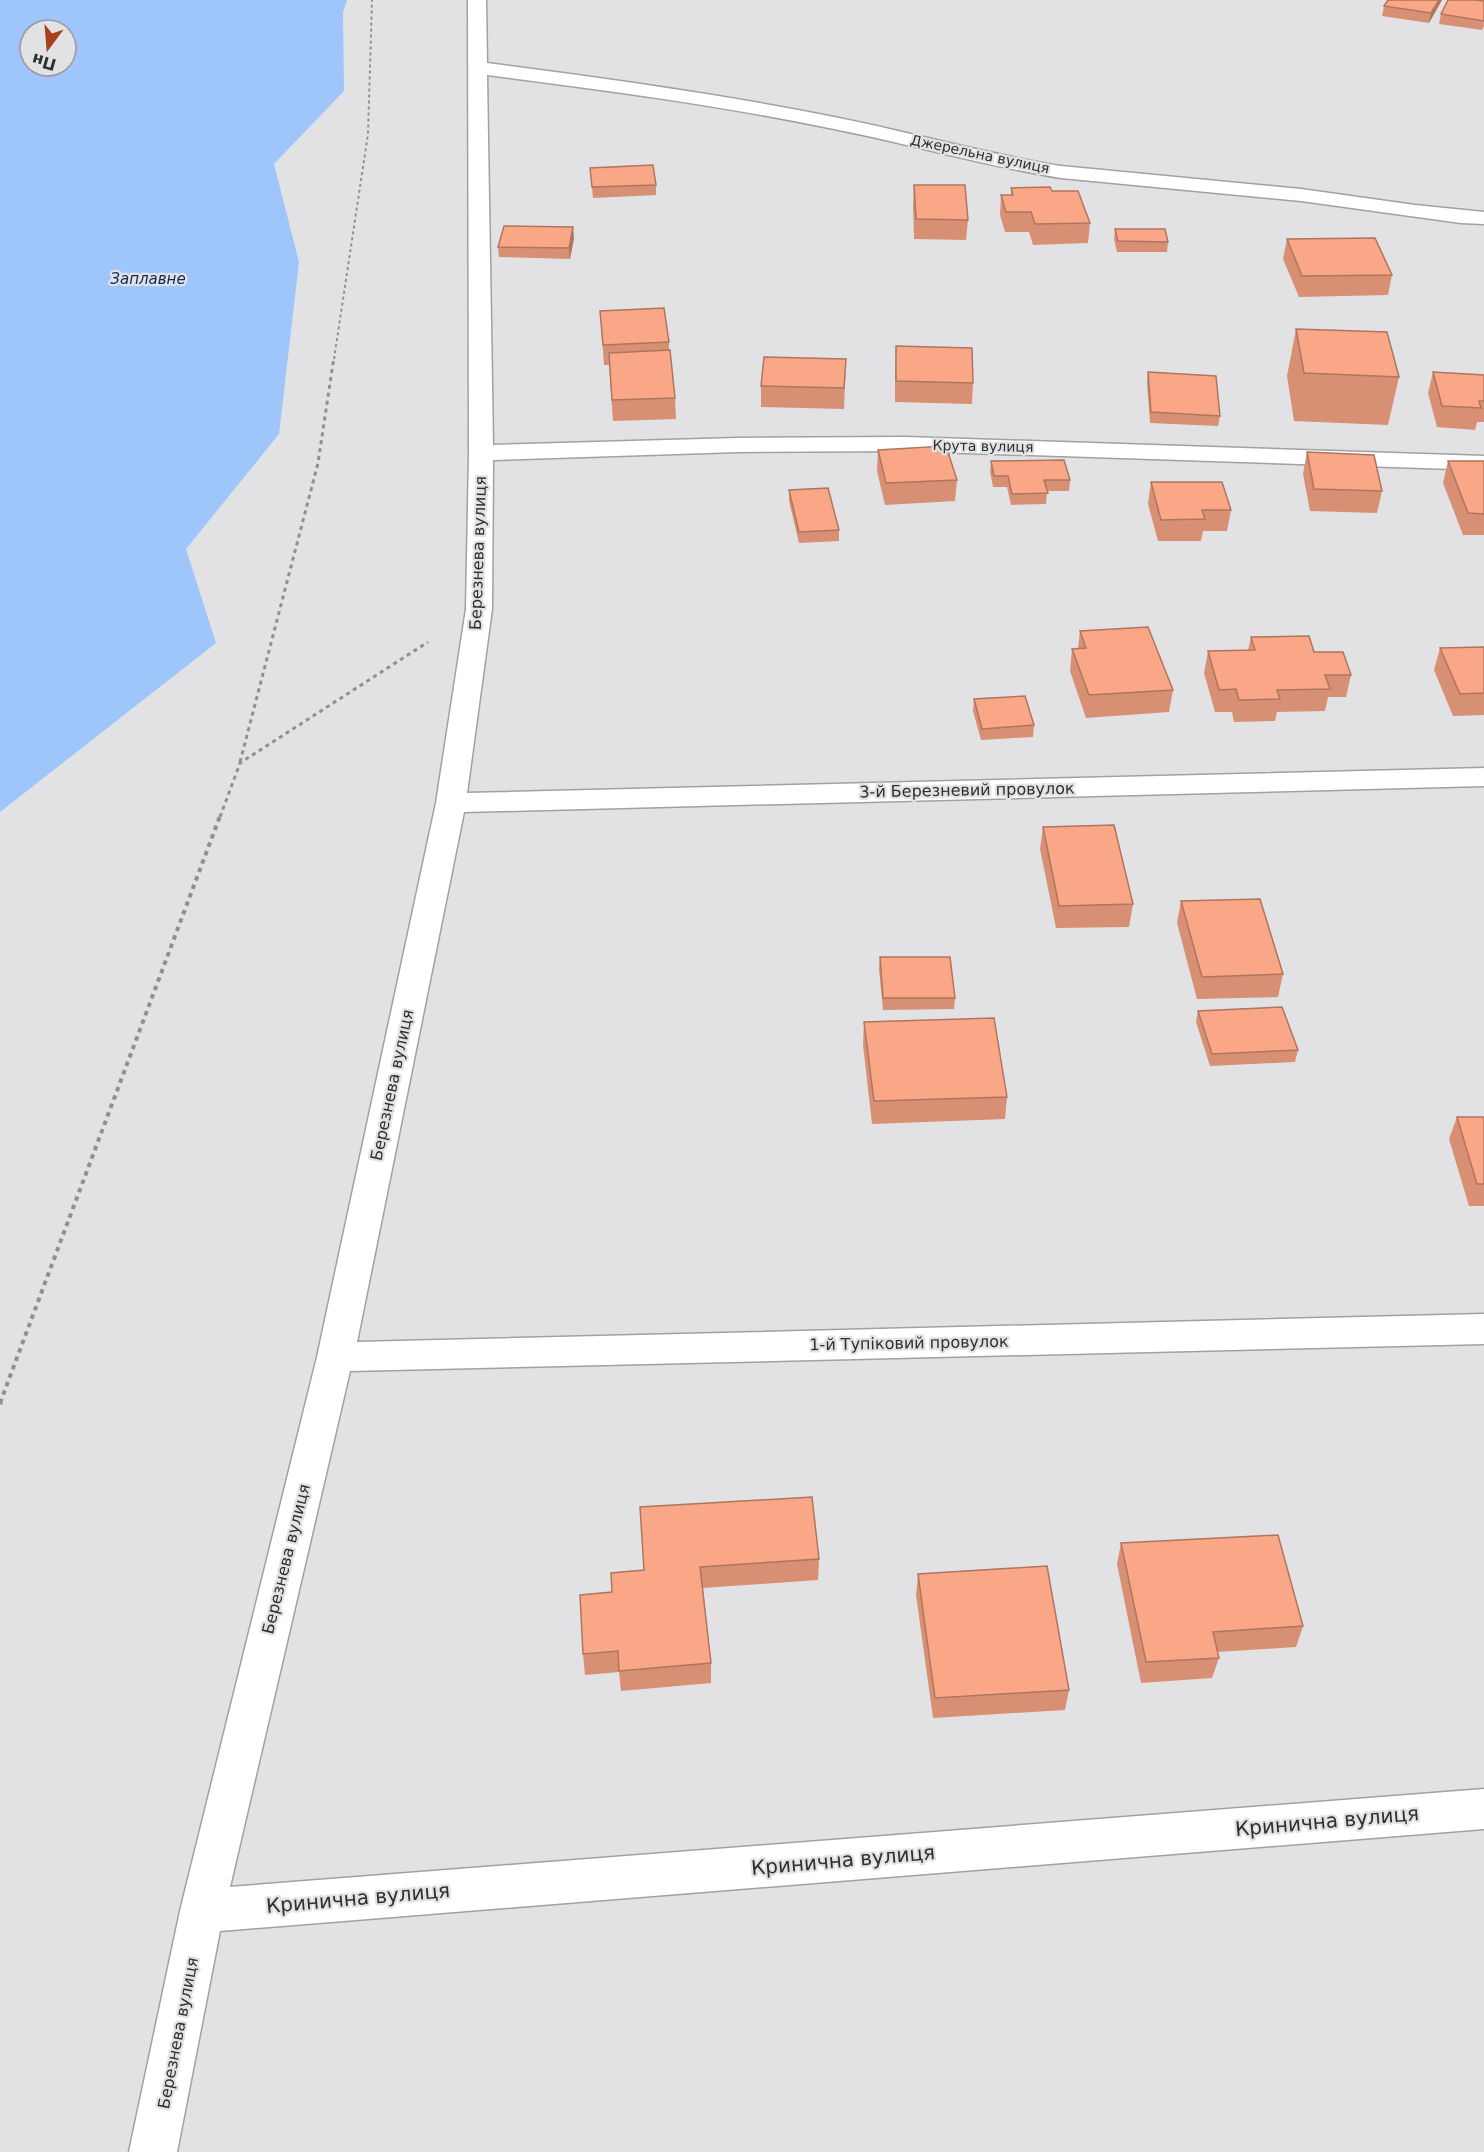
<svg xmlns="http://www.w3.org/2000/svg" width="1484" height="2152" viewBox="0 0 1484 2152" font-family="'DejaVu Sans',sans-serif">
  <rect width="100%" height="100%" fill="#e2e2e5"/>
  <path fill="#9ec6fb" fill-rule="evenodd" d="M0,0H347L343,12L344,91L274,164L299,262L279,434L186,549L216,643L0,812ZM30,30H66V66H30Z"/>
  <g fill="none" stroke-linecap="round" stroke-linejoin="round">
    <g stroke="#a1a1a4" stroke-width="3">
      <path id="street" d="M468,0H486L487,63C603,78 719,94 834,117C910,132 985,154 1061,166L1301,189L1415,205L1484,212V224L1461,223L1301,201L1061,178C985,166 910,144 834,129C719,105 603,90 487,75L493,445L738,438L906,437L1484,456V470L906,451L738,452L493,460L492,609L467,793L1484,768V786L464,812L357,1342L1484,1314V1344L350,1371L230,1887L1484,1789V1829L220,1931L177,2152H129L180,1911L317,1357L436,803L466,609L469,453Z"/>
    </g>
    <path stroke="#909092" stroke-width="2" stroke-dasharray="3 3" stroke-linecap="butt" d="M334,359L368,134L372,0"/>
    <path stroke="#909092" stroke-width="3" stroke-dasharray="4 4" stroke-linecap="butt" d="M240,762L318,463L334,357
      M220,817L240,763L428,642"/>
    <path stroke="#909092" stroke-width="4" stroke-dasharray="4.5 4.5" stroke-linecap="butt" d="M0,1403L220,816"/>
    <path stroke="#909092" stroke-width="4.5" stroke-dasharray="6 6" stroke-linecap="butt" d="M0,1404L1,1402"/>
    <use href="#street" fill="#fff" fill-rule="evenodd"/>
  </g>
  <path fill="#d79074" d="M1388,0H1442L1429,23L1382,16L1384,6Z
    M1484,1V26L1482,30L1439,24L1441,14Z
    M590,168L656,185V195L593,198Z
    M914,185L968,220L966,240L914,239L913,205Z
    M1011,188L1052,191L1090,223L1088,243L1033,245L1029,232H1005L1000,215L1001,195H1011Z
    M1115,229L1168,242L1167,252H1117L1114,239Z
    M574,238L570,259L499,257L498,247Z
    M1287,239L1392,275L1388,295L1299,297L1283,259Z
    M600,311L669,342V350L675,398L676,419L613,421L609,365H604Z
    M1296,329L1399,377L1388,425L1294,421L1287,376Z
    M896,346L973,383L972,404L895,402V367Z
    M846,359L844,409L761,407V386Z
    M1148,372L1220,416L1218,426L1150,423L1147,383Z
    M1433,372L1484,375V422H1477L1475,430L1437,427L1428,393Z
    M878,450L957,480L955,501L885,505L877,471Z
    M1307,452L1382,491L1377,513L1310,511L1303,474Z
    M991,461L1070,480L1069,491H1047L1046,504L1011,505L1007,487H993L990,472Z
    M1448,461H1484V535H1463L1443,483Z
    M1151,482L1231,510L1227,531H1203L1201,541H1158L1148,504Z
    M789,490L839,530V541L799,543L789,501Z
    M1080,631L1173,690L1169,712L1086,718L1070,671L1072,649H1078Z
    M1251,637L1314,652L1351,675L1346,697H1328L1325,711L1277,712L1275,721L1234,722L1232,712H1215L1204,673L1208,651L1248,650Z
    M1484,647V715L1453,716L1434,670L1440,648Z
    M974,699L1034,725L1033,737L981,740L973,711Z
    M1043,827L1133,904L1129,927L1056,928L1040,849Z
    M1181,901L1283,974L1278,997L1197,999L1177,923Z
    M880,957L955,998L954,1009L883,1010L879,969Z
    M1198,1011L1298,1050L1295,1062L1210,1066L1196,1022Z
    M864,1022L1007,1097L1005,1119L872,1124L863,1045Z
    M1457,1117H1484V1206H1469L1449,1139Z
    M1121,1543L1303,1626L1296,1647L1217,1652L1219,1658L1212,1678L1141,1683L1117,1564Z
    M819,1559L818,1580L703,1588L711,1663V1683L621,1691L619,1672L585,1675L583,1654L612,1592L644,1570Z
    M918,1574L1069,1690L1065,1710L933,1718L916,1595Z"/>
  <path fill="#af755e" d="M1439,0H1442L1429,23L1431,13Z
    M573,227L574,238L570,259L569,248Z"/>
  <path fill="#faa787" stroke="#af755e" stroke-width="1.5" d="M1388,0H1439L1431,13L1384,6Z
    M1448,0H1475L1484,1V21L1441,14Z
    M653,165L656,185L592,187L590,168Z
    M914,185H965L968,220L916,219Z
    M1050,187L1052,191H1078L1090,223L1035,224L1031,212H1006L1001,195H1013L1011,188Z
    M504,226L573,227L569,248L498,247Z
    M1115,229H1165L1168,242L1118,241Z
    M1375,238L1392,275L1302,276L1287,239Z
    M664,308L669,342L603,345L600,311Z
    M1296,329L1387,332L1399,377L1304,373Z
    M896,346L972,348L973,383L896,381Z
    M670,350L675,398L612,400L609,353Z
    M764,357L846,359L844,388L761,386Z
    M1148,372L1216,376L1220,416L1151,412Z
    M1433,372L1484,375V401H1479L1481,408L1442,406Z
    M946,446L957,480L886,483L878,450Z
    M1307,452L1374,455L1382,491L1314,489Z
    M1064,460L1070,480H1044L1048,493L1012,494L1008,476H994L991,461Z
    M1448,461H1484V514L1468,513Z
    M1151,482H1222L1231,510H1202L1205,519L1161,520Z
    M828,488L839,530L799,532L789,490Z
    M1148,627L1173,690L1089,695L1072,649L1086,648L1080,631Z
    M1309,636L1314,652H1343L1351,675H1325L1330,689L1277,690L1280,699L1239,700L1236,689L1219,690L1208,651L1255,650L1251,637Z
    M1484,647V693L1460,694L1440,648Z
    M1025,696L1034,725L982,729L974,699Z
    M1114,825L1133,904L1059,906L1043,827Z
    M1260,899L1283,974L1202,977L1181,901Z
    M880,957H950L955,998H883Z
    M1282,1007L1298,1050L1212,1054L1198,1011Z
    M994,1018L1007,1097L874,1101L864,1022Z
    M1457,1117H1484V1184H1477Z
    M812,1497L819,1559L700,1567L711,1663L619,1671L618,1651L583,1654L580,1595L612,1592L611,1573L644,1570L640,1507Z
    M1278,1535L1303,1626L1213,1632L1219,1658L1146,1662L1121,1543Z
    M1047,1566L1069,1690L935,1698L918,1574Z"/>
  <g text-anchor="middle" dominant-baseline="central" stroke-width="4.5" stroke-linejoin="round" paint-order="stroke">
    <g font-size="14" fill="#2e2f30" stroke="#e2e2e5">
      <text transform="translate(980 154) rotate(12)">Джерельна вулиця</text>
      <text transform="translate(983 446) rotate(1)">Крута вулиця</text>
    </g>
    <g font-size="15" font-style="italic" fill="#0c2c55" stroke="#e2e2e5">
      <text x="148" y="279">Заплавне</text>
    </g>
    <g font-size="16" fill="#2e2f30" stroke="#e2e2e5">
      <text transform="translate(478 553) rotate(-88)">Березнева вулиця</text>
      <text transform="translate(967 790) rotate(-1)">3-й Березневий провулок</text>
      <text transform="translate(392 1085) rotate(-78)">Березнева вулиця</text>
      <text transform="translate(909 1343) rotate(-1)">1-й Тупіковий провулок</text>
      <text transform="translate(286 1559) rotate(-76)">Березнева вулиця</text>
      <text transform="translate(178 2033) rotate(-79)">Березнева вулиця</text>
    </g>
    <g font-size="20" fill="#2e2f30" stroke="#e2e2e5">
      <text transform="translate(1327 1821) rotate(-5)">Кринична вулиця</text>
      <text transform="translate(843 1860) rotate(-5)">Кринична вулиця</text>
      <text transform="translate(358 1898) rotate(-5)">Кринична вулиця</text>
    </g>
  </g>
  <g transform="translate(48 48) rotate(196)"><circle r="28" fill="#e2e2e5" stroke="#9a9a9d" stroke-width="1.5"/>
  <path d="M0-4.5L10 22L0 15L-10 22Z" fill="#a7401c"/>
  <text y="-9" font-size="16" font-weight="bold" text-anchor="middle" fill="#2e2f30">Пн</text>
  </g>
</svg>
